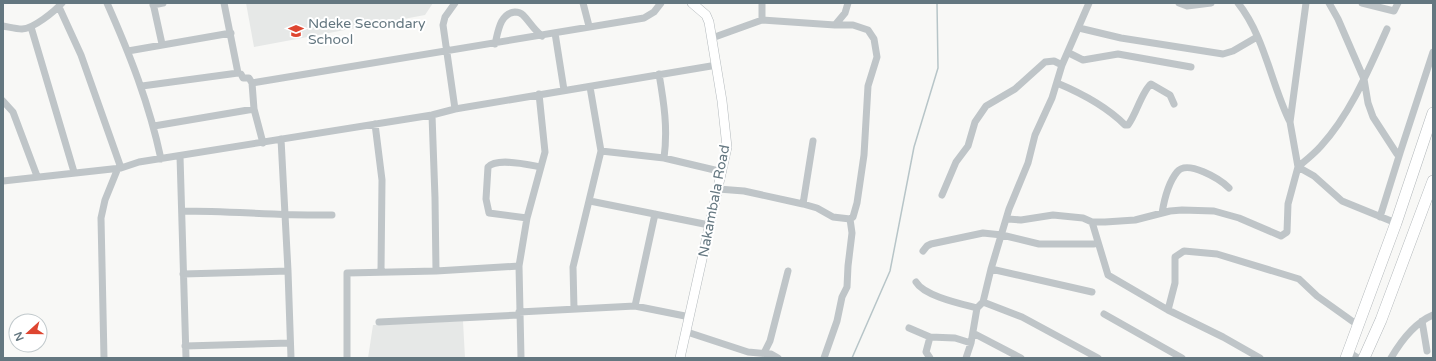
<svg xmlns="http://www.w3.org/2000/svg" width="1436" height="361" viewBox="0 0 1436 361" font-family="'Varela Round',sans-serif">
  <rect width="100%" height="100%" fill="#f8f8f6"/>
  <path fill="#e6e8e7" d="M246,3H433L425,15L254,47Z
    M463,321L465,358H368L373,325Z"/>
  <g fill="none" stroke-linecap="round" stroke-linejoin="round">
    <path stroke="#b7c5c8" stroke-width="1.5" d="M852,358L890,271L914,147L938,68L937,3"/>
    <g stroke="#b3b9bc" stroke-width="10">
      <path id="major" d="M680,358L727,147L722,101L709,22L706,15L692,3"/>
    </g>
    <g stroke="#b3b8bb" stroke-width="12">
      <path id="highway" d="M1346,358L1396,223L1433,113
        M1364,358L1381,320L1433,181"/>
    </g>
    <path stroke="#bfc5c8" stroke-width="7" d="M107,3C130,55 149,103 161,159
      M153,3L162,44
      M224,3L238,73L241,74L243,78H249L252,83
      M455,3L445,17L443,25L455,109
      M583,3L589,26
      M1179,3L1187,6L1211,3
      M1238,3C1265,37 1271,84 1290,122
      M1306,3L1290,122L1298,167C1306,160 1314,154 1321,146C1351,113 1369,69 1387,29
      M1329,3L1338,19L1364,79L1368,103L1373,117L1397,154L1400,153L1380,217
      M1362,3L1394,11L1398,3
      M153,5L163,3
      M59,7L81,55L121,168
      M762,20L835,25L845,13L848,3
      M3,26C9,27 16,29 22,29C33,29 55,11 62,3
      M31,27L74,172
      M1079,28L1121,38L1223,54L1233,51L1257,37
      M555,33L564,90
      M712,38L762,20V3
      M495,44C498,32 500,13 515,12C518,12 521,13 523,15C530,22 533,29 542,36
      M128,51L231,33
      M1069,53L1083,60L1118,54L1191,67
      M659,74C664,103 668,129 664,158
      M1057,83C1081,93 1106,106 1125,125H1128C1136,115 1142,91 1151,84L1170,95L1174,104
      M142,86L238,73
      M590,87L601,151L664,158L723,172
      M3,101L13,112L37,176
      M432,115L435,198L436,271
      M375,124L382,180L381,271
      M154,126L254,109
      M281,139L288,271L291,358
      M263,143L254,109L252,83L644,18L654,12L661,3
      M1400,153L1433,52
      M180,156L186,358
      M3,181L121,168L139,162L432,115L455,109L717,65
      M718,189L744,191L803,204L817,208L833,217L850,219
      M942,195L956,162L968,146L975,122L986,106L1015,89L1045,62L1054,61L1062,65
      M590,201L709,225
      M803,204L813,141
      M183,211C233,211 282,216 332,215
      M1162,213C1164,201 1168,183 1177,172C1187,159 1220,179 1229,188
      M527,218L489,213L486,199L488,167C497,157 529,165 541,167
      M1008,219L1021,220L1053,215L1083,218L1092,222H1105L1135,220L1170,211L1182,210L1214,211L1239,218L1281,236L1287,232L1288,204L1298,167L1314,176L1342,201L1396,223
      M1092,222L1108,275L1168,310L1175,283V257L1184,251L1217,254L1299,279L1317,296L1359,326
      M923,251L927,246L931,244L983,233L1002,235L1039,244H1094
      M991,269L1092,292
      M183,274L288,271
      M916,282C924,296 962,304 977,308
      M983,302L1022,317L1098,358
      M635,306L655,214
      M574,309L573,267L601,151
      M1168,310L1223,337L1260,358
      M519,312L635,306L690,317
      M1104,314L1182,358
      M1422,321L1427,351
      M379,322L519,315
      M909,328L930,337L955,338L971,343
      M687,332L748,352L771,354L778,358
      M973,333L1021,358
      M185,346L290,343
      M1348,352L1358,358
      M764,353L770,341L788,271
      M104,358L101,218L105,200L118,168
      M347,358V273L436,271L519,266
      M521,358L519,266L527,218L545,152L539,94
      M824,358L837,321L842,297L847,287L848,266L852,233L850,219L853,217L857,203L864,155L868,86L877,57L874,39L868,30L853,25H835
      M930,358L926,352L930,337
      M966,358L971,343L977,308L983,302L991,269L1009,209L1028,163L1035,135L1052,98L1062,65L1089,3
      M1391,358C1401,341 1414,323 1433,315"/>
    <use href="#major" stroke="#fff" stroke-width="9"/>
    <use href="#highway" stroke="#fff" stroke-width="11"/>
  </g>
  <defs>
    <g id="school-bare" transform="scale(1.2)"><path d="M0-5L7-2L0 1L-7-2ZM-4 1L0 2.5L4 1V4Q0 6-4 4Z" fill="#de4530" stroke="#fff" stroke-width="2.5" paint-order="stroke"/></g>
  </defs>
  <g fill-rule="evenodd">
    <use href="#school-bare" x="296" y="31"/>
  </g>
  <g text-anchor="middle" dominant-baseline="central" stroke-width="4" stroke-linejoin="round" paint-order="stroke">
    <g font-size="14" fill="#647780" stroke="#fff" text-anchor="start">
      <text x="308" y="23">Ndeke Secondary<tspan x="308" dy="16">School</tspan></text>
    </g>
    <g font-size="14" fill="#647780" stroke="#fff">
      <text transform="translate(714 201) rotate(-79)">Nakambala Road</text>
    </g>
  </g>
  <rect width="1436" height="361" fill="none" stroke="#647780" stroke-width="8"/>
  <g transform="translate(28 333) rotate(249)"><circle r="19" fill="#ffffff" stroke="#c1c9cc"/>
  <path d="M0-3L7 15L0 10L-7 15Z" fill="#de4530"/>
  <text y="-6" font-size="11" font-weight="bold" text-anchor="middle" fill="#647780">N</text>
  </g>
</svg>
